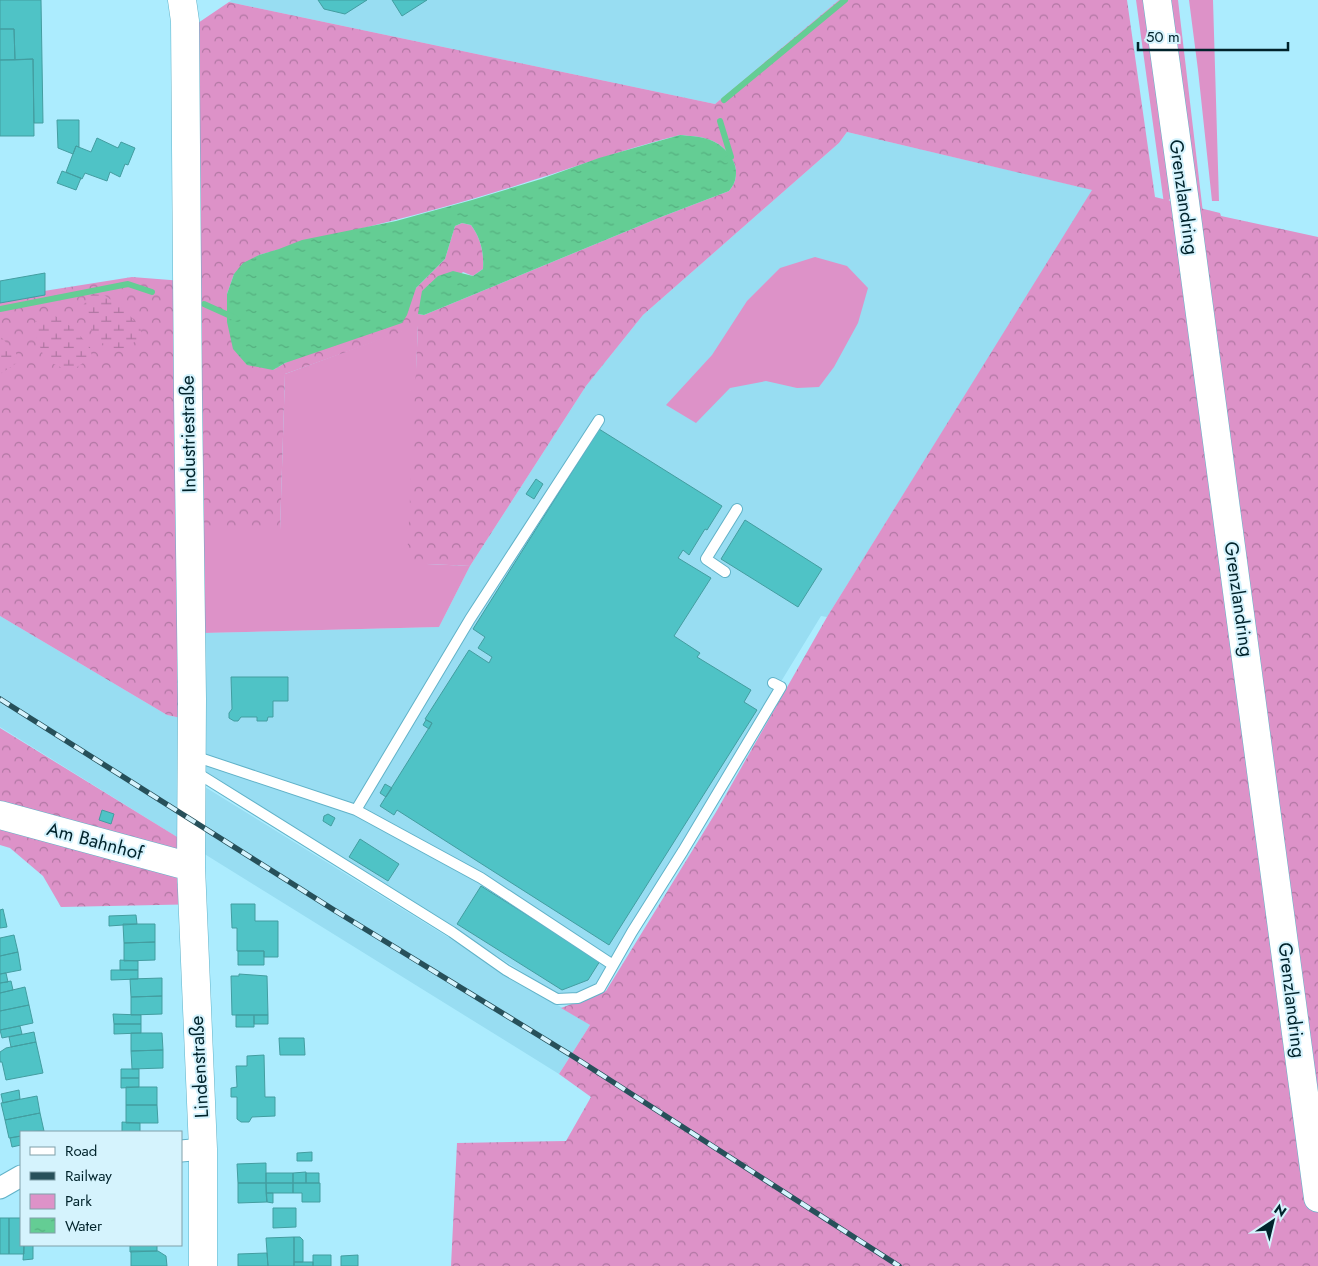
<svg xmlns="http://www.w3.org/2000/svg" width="1318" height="1266" viewBox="0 0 1318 1266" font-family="Jost,sans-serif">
  <defs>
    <pattern id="forest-crowns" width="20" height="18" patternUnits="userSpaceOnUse" patternTransform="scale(1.25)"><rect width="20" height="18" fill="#dd92c8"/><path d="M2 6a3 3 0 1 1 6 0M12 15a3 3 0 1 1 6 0" fill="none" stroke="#b177a3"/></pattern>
    <pattern id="wetland-marsh" width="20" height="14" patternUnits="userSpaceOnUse" patternTransform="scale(1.25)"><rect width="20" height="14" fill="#dd92c8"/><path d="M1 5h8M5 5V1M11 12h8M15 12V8" fill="none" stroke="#b177a3"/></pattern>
    <pattern id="water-ripples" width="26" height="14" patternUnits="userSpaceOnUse" patternTransform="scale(1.25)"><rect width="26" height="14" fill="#64cd94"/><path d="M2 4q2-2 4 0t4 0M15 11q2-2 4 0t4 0" fill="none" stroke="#55b080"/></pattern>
  </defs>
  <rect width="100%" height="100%" fill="#acecfe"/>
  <path fill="#98ddf2" d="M231,0H839L715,104L229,2Z
    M847,132L1093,190L827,617L821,616L598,982L578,994H557L205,771L203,633L439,627L470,566L586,386L643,315L839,143Z
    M0,616L167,715L181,718L184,774L590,1025L559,1074L0,727Z"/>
  <path fill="#dd92c8" d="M1136,0H1145L1173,195L1166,204H1164Z
    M1169,0H1178L1203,213L1197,210Z
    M1189,0H1213L1219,201H1212L1198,70Z
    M815,257L847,266L868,288L858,323L834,367L819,387L797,388L766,381L730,388L696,423L666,405L712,355L747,301L780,268Z
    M418,325L416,374L427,564L470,566L439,627L203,633L200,530H280L285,374Z"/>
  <path fill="url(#forest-crowns)" fill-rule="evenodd" d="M839,0H1127L1155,197L1220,213L1221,216L1318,237V1266H451L457,1143L566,1141L591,1097L559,1074L590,1025L561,1008L606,991L716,812L827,617L1092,190L847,132L839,143L643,315L586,386L470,566L407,563L418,326L285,374L280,530H177L181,718L167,715L0,616V298L132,277L196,282L198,23L229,2L715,104ZM680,135C689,136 699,136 707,139C721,142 737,159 736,173C736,181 733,186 729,191L661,217L424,315L418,314L463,272L473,276L483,269C484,252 481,239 471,225L462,223L455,226L445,259L416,288L273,370L227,322V294L234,274L259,255C329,235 402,220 472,199C542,179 609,153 680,135Z
    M0,728L187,843L206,904L61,907L43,876L10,848L0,845Z"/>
  <path fill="url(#wetland-marsh)" d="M92,294L104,295L123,308L140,327L142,337L127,347L118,350L95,340L86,316L81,308Z
    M42,314L54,315L73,328L90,347L92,357L77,367L69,371L45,360L36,336L31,328Z
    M0,336L16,353L17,363L0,374Z"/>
  <path fill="url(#water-ripples)" d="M680,135C689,136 699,136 707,139C721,142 737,159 736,173C736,181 733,186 729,191L661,217L424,315L418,314L422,291L438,276L453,271L473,276L483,269C484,252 481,239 471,225L462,223L455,226L445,259L416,288L407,315L402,323L285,363L273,370L247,365L233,349L227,322V294L234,274L243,263L259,255L279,249L302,240L396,221L472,200L541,179L599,158Z"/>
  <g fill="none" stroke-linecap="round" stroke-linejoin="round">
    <path stroke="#64cd94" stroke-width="6" d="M724,100L845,0
      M720,121L731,157L726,160
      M204,304L235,318
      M0,309L128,284L152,292"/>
  </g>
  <path fill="#4fc3c6" stroke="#439da0" d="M0,0H41L43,123H34L33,59L15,60L14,29H0Z
    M318,0H367L345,14L324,9Z
    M392,0H427L402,16Z
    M0,29H14L15,60H0Z
    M33,59L34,136H0V60Z
    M57,120H79V147L76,146L73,154L58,148Z
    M97,138L118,148L121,142L135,148L128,165L125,164L120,177L110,172L107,181L85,173L82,179L66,172L76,146L91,152Z
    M62,171L81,178L76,190L57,183Z
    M45,273V295L0,303V281Z
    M599,429L722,506L707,530L705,529L689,555L683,550L678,558L711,578L674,636L700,653L697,657L751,690L744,702L757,710L609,945L397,810L394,815L380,806L432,723L425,719L469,650L489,663L492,657L478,648L485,637L473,629Z
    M536,479L543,484L534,499L526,494Z
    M745,520L822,569L798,607L721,559Z
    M231,677H288V701H273V717H268L267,721H257V717H241L238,721H234L229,718V713L232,709Z
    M426,720L432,723L429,729L423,725Z
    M385,784L392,788L386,797L380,793Z
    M102,810L114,814L111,824L99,820Z
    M328,814L335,818L331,826L323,821L324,816Z
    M360,839L399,864L388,881L349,857Z
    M481,886L600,961L588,980L562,990L457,924Z
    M231,904H255V921H278V957H264V951H237V928H232Z
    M3,909L7,927L0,928V910Z
    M136,915L137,924L109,926V916Z
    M123,924H155V942L124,943Z
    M14,935L18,952L0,956V938Z
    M155,942V960L124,961V943Z
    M238,951H264V965H238Z
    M18,952L21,970L0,974V956Z
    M120,960L138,961V970H120Z
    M111,970H138V979L111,980Z
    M6,973L8,982L0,983V974Z
    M239,974L267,976L268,1015H232L231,976H239Z
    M162,978V996L131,997L130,979Z
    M11,981L13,990L0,993V983Z
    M25,987L29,1005L0,1011V993Z
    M162,996V1014L131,1015V997Z
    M29,1005L33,1023L0,1030V1011Z
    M113,1014L141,1015V1024H114Z
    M236,1015H254V1027H236Z
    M254,1015H268V1024H254Z
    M114,1024H141V1033L114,1034Z
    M20,1026L22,1034L2,1038L0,1030Z
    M34,1032L36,1042L11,1047L9,1037Z
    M131,1033H162L163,1050L131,1051Z
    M279,1038H304L305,1055H280Z
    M36,1042L43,1073L6,1080L2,1062H0V1052L6,1048Z
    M163,1050V1068L132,1069L131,1051Z
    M264,1055L265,1097H275V1116L252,1117L249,1122H241L237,1119V1097H231V1088L237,1087L236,1066H247V1056Z
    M121,1069H139V1078H121Z
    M121,1078H139V1087L121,1088Z
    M126,1087H157V1105H126Z
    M19,1090L20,1099L3,1103L1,1094Z
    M37,1096L40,1113L5,1120L1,1103Z
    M126,1105H157L158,1123H126Z
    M40,1113L44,1131L21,1132V1136L9,1138L5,1120Z
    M122,1122L140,1123V1132H122Z
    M21,1136V1145L12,1147L10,1138Z
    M312,1152V1161H297V1153Z
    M266,1163V1183H238L237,1164Z
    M306,1172V1183H293V1173Z
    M266,1173H293V1183H266Z
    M306,1173H319V1183H306Z
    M238,1183H266L267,1202L238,1203Z
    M266,1183H293V1193H266Z
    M293,1183H320V1202H302V1193H293Z
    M266,1193H273V1203L267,1202Z
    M273,1208H296V1227L273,1228Z
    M0,1218H9V1254H0Z
    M9,1218H21V1245H24V1254H9Z
    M294,1237H300L303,1240V1262H294Z
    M294,1237V1266H268L266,1238Z
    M24,1245H33V1259L23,1260Z
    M130,1245H157V1251L130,1252Z
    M131,1251H158L166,1256L167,1266H131Z
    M267,1253L268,1266H238V1254Z
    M313,1255H331V1266H313Z
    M358,1255V1266H341V1256Z
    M294,1262H313V1266H294Z"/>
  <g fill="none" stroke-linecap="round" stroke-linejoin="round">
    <g stroke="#61b2c8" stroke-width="12">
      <path id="lane" d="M725,572L706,559L737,509
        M194,756L356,810L481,878L613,965
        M194,771L452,932L506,970L557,999L578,998L600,988L632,932L683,851L781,687L773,683
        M356,810L470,619L599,420"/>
    </g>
    <g stroke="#61b2c8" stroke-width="23">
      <path id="street" d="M181,1151L203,1149
        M0,1188L21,1176"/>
    </g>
    <g stroke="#61b2c8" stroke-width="29">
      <path id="secondary" d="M182,0L185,21L188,397L192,699L191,867L203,1149V1266
        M1157,0L1185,202L1318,1198
        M0,815L191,867"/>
    </g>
    <use href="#lane" stroke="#fff" stroke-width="10"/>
    <use href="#street" stroke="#fff" stroke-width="21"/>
    <use href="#secondary" stroke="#fff" stroke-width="28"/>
    <g stroke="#27505a" stroke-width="5.5">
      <path id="rail" d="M0,699L334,910L574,1057L899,1266"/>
    </g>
    <use href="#rail" stroke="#d5f3fd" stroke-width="4" stroke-dasharray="11" stroke-linecap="butt"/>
  </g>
  <g text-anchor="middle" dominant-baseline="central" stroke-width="4" stroke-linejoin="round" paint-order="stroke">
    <g font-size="19" fill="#00232b" stroke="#d5f3fd">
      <text transform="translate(1184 197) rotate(82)">Grenzlandring</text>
      <text transform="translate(188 434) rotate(-91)">Industriestraße</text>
      <text transform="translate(1239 599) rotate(82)">Grenzlandring</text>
      <text transform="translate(95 841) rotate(15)">Am Bahnhof</text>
      <text transform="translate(1292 1000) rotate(83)">Grenzlandring</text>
      <text transform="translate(199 1067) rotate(-93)">Lindenstraße</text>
    </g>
  </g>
  <rect x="20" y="1131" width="162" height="115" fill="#d5f3fd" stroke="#80a0a9"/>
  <rect x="30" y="1147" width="25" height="8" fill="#ffffff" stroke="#80a0a9"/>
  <text x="65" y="1156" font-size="15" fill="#00232b">Road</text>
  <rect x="30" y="1172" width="25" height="8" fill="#27505a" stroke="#80a0a9"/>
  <text x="65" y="1181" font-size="15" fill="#00232b">Railway</text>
  <rect x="30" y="1194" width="25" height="15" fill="#dd92c8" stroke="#80a0a9"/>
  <text x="65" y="1206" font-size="15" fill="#00232b">Park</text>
  <rect x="30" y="1218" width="25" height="15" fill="url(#water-ripples)" stroke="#80a0a9"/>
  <text x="65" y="1231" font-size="15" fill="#00232b">Water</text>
  <g transform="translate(1273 1221) rotate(35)" stroke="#d5f3fd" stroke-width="4" paint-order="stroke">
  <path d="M0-4L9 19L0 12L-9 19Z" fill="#00232b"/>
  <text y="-8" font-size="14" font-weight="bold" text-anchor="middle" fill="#00232b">N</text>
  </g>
  <path d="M1138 42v8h150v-8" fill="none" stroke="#00232b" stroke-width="2.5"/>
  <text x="1146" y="42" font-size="15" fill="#00232b" stroke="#d5f3fd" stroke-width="4" paint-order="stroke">50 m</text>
</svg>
